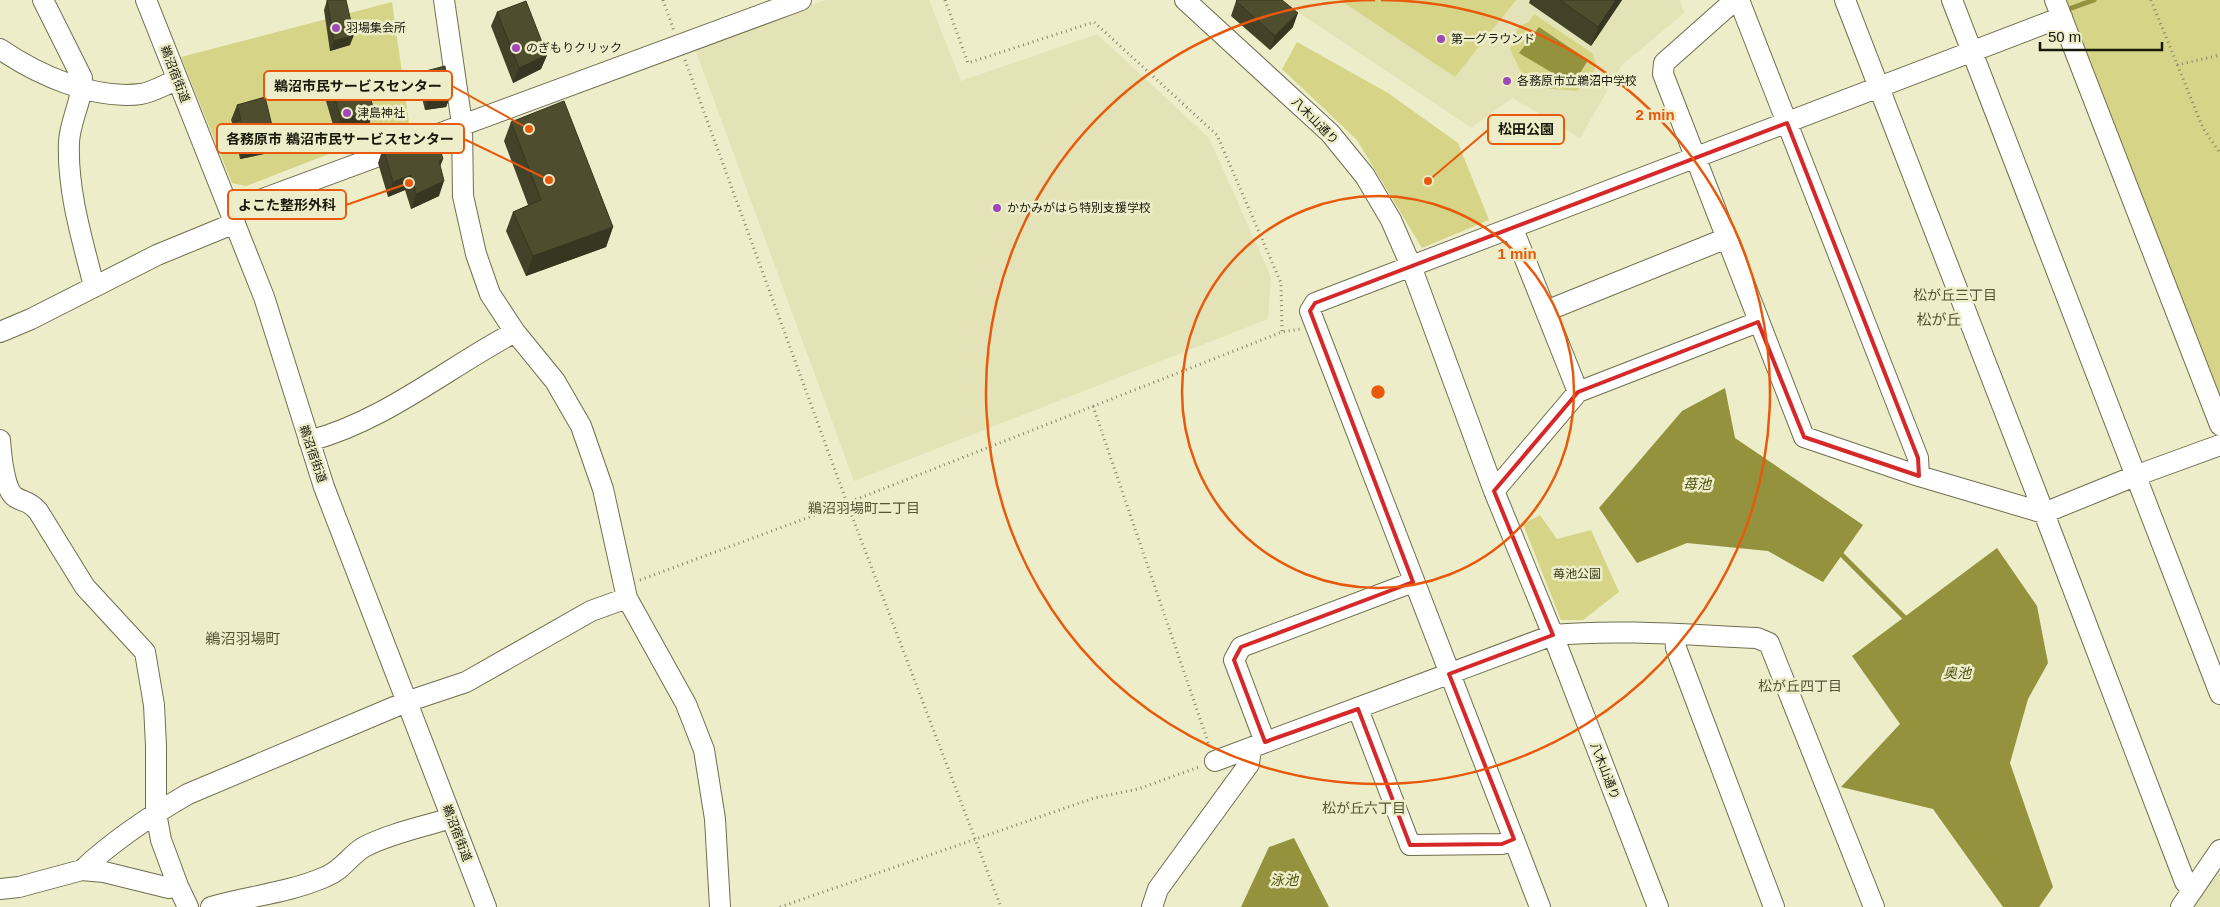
<svg xmlns="http://www.w3.org/2000/svg" width="2220" height="907" viewBox="0 0 2220 907" font-family="Arial,'Noto Sans JP',sans-serif">
  <rect width="100%" height="100%" fill="#edeec9"/>
  <path fill="#e3e3b7" d="M825,0H929L961,81L1097,34L1209,138L1271,277L1268,319L854,481L694,46Z
    M1280,0H1680L1684,13L1622,65L1580,138L1512,98L1471,128Z
    M2220,865V907H2191Z"/>
  <path fill="#d5d487" d="M1340,0H1516L1455,77Z
    M2065,0H2220V402Z
    M392,2L409,123L246,186L232,183L181,57Z
    M1534,14L1592,53L1596,63L1591,82L1576,91L1541,88L1521,72L1510,49L1519,26L1529,22Z
    M1297,42L1388,93L1458,143L1489,220L1422,248L1357,140L1282,69Z
    M1540,515L1557,539L1591,530L1619,592L1583,620H1561L1523,524Z"/>
  <path fill="#94923d" d="M1539,27L1588,60L1573,85L1519,53Z
    M1725,388L1735,438L1863,525L1823,582L1768,551L1687,543L1637,563L1599,508L1682,411Z
    M1997,548L2037,606L2048,663L2028,699L2010,763L2053,887L2039,907H2003L1933,809L1841,787L1900,724L1852,656Z
    M1294,838L1329,907H1241L1269,847Z"/>
  <g fill="none" stroke-linecap="round" stroke-linejoin="round">
    <path stroke="#94923d" stroke-width="5" d="M2069,9L2094,0
      M1842,555L1904,617"/>
    <g stroke="#6f6e4e" stroke-width="22">
      <path id="minor" d="M43,0L82,78C83,100 70,120 69,142C67,190 82,239 94,286
        M146,0L264,297L324,487L486,907
        M444,0L462,124L463,196L476,254L490,294L515,332L555,381L581,426L603,489L627,598L686,704L704,750L715,819L720,907
        M1185,0L1330,133L1365,176L1391,220L1411,266L1494,491L1553,635L1658,907
        M1735,0L1664,63L1663,74L1804,437L1919,476L2044,513L2135,476L2220,445
        M1739,0L1918,458L1919,476
        M1845,0L2044,513L2185,882L2193,890
        M1952,0L2220,694
        M2055,0L2220,425
        M0,49C38,75 94,100 141,94C153,92 166,84 177,80
        M230,211L801,0
        M1513,229L1578,392L1758,322
        M1546,311L1727,238
        M0,332L31,319L157,255L235,223
        M0,440C1,453 4,490 15,497C25,503 28,500 38,511L85,587L145,652L154,705L156,746V813L161,840L178,886L188,907
        M309,441C385,421 447,368 515,332
        M1494,491L1578,392
        M1675,635L1676,648L1774,907
        M1358,709L1410,845L1502,844L1514,839
        M1265,742L1234,660L1241,647L1413,582
        M1215,761L1553,635C1620,629 1689,635 1757,638L1769,643L1874,907
        M82,870C114,840 150,816 188,794L406,702L466,682L591,611L627,598
        M0,889L19,887L82,870L104,872L169,888L178,886
        M211,907C249,896 288,893 325,877C343,870 350,855 364,847C391,833 423,827 451,818
        M1152,907L1158,889L1249,764L1251,748
        M1540,907L1310,311L1315,303L2062,17
        M2181,907L2220,850"/>
    </g>
    <path stroke="#85866c" stroke-width="3" stroke-dasharray="1 4" stroke-linecap="butt" d="M663,0L674,31
      M945,0L968,63L1094,22L1217,135L1281,283L1282,332
      M2151,0L2203,128L2220,153
      M685,60L847,503L1001,907
      M2177,65L2220,55
      M1093,406L1209,745
      M640,580L847,503L1282,332L1300,329
      M780,907L1094,798L1138,789L1199,767"/>
    <use href="#minor" stroke="#fff" stroke-width="20"/>
  </g>
  <path fill="#434228" d="M327,0L350,45L330,51L324,10Z
    M1530,0H1622L1591,46L1529,3Z
    M1236,1L1293,27L1270,50L1231,16Z
    M497,12L547,55L541,69L513,83L491,26Z
    M422,72L450,97L446,107L425,110L418,82Z
    M331,86L369,125L336,135L326,101Z
    M237,105L269,153L240,159L238,149L233,151L229,136L233,125L231,120Z
    M511,122L613,227L606,247L526,276L506,231L513,212L528,205L504,141Z
    M383,148L443,159L440,166L439,196L411,209L405,190L388,197L378,163Z"/>
  <path fill="#373620" d="M1616,0H1622L1591,46L1598,27Z
    M1298,13L1293,27L1270,50L1275,36Z
    M354,35L350,45L330,51L334,41Z
    M547,55L541,69L513,83L519,68Z
    M450,97L446,107L425,110L428,100Z
    M374,110L369,125L336,135L341,120Z
    M243,134L238,149L233,151L238,136Z
    M275,138L269,153L240,159L246,144Z
    M443,159L437,173L439,161Z
    M411,175L405,190L388,197L393,182Z
    M444,181L439,196L411,209L416,194Z
    M613,227L606,247L526,276L533,256Z"/>
  <path fill="#4e4d2e" stroke="#373620" d="M327,0H346L354,35L334,41Z
    M1237,0H1282L1298,13L1275,36L1236,1Z
    M1560,0H1616L1598,27Z
    M526,1L547,55L519,68L497,12Z
    M445,66L450,97L428,100L422,72Z
    M364,77L374,110L341,120L331,86Z
    M265,97L275,138L246,144L243,134L238,136L234,122L241,120L237,105Z
    M564,101L613,227L533,256L513,212L541,200L511,122Z
    M434,129L443,159L439,161L444,181L416,194L411,175L393,182L383,148Z"/>
  <path fill="none" stroke="#d62828" stroke-width="4" stroke-linejoin="round" d="M1787,123L1918,458L1919,476L1804,437L1758,322L1578,392L1494,491L1553,635L1449,674L1514,839L1502,844L1410,845L1358,709L1265,742L1234,660L1241,647L1413,582L1310,311L1315,303Z"/>
  <g fill="none" stroke="#e8590c" stroke-width="2.5">
    <circle cx="1378" cy="392" r="196"/>
    <path d="M1381 0A392 392 0 1 1 1375 0"/>
  </g>
  <g fill="#9e49b7" stroke="#edeec9" stroke-width="2">
    <circle cx="336" cy="28" r="5"/>
    <circle cx="1441" cy="39" r="5"/>
    <circle cx="516" cy="48" r="5"/>
    <circle cx="1507" cy="81" r="5"/>
    <circle cx="347" cy="113" r="5"/>
    <circle cx="997" cy="208" r="5"/>
  </g>
  <g text-anchor="middle" dominant-baseline="central" stroke-width="5" stroke-linejoin="round" paint-order="stroke">
    <g font-size="12" fill="#18180b" stroke="#edeec9" text-anchor="start">
      <text x="346" y="28">羽場集会所</text>
      <text x="1451" y="39">第一グラウンド</text>
      <text x="526" y="48">のぎもりクリック</text>
      <text x="1517" y="81">各務原市立鵜沼中学校</text>
      <text x="357" y="113">津島神社</text>
      <text x="1007" y="208">かかみがはら特別支援学校</text>
    </g>
    <g font-size="12" fill="#18180b" stroke="#edeec9">
      <text transform="translate(175 74) rotate(69)">鵜沼宿街道</text>
      <text transform="translate(1315 121) rotate(45)">八木山通り</text>
      <text transform="translate(313 454) rotate(71)">鵜沼宿街道</text>
      <text transform="translate(1605 771) rotate(69)">八木山通り</text>
      <text transform="translate(457 833) rotate(69)">鵜沼宿街道</text>
    </g>
    <g font-size="12" fill="#3f3e1a" stroke="#edeec9">
      <text x="1577" y="574">苺池公園</text>
    </g>
    <g font-size="14" fill="#555535" stroke="#edeec9">
      <text x="1955" y="295">松が丘三丁目</text>
      <text x="864" y="508">鵜沼羽場町二丁目</text>
      <text x="1800" y="686">松が丘四丁目</text>
      <text x="1364" y="808">松が丘六丁目</text>
    </g>
    <g font-size="14" font-style="italic" fill="#525010" stroke="#edeec9">
      <text x="1697" y="484">苺池</text>
      <text x="1957" y="673">奥池</text>
      <text x="1284" y="880">泳池</text>
    </g>
    <g font-size="15" fill="#555535" stroke="#edeec9">
      <text x="1939" y="319">松が丘</text>
      <text x="243" y="638">鵜沼羽場町</text>
    </g>
  </g>
  <circle cx="1378" cy="392" r="8" fill="#e8590c" stroke="#edeec9" stroke-width="2.5"/>
  <g font-size="15" text-anchor="middle" font-weight="bold" fill="#e8590c" stroke="#edeec9" stroke-width="5" stroke-linejoin="round" paint-order="stroke">
    <text x="1655" y="120">2 min</text>
    <text x="1517" y="259">1 min</text>
  </g>
  <path fill="none" stroke="#e8590c" stroke-width="2" d="M529 129L452 86M1428 181L1488 130M549 180L464 139M409 183L346 205"/>
  <g fill="#e8590c" stroke="#edeec9" stroke-width="2">
    <circle cx="529" cy="129" r="5"/>
    <circle cx="1428" cy="181" r="5"/>
    <circle cx="549" cy="180" r="5"/>
    <circle cx="409" cy="183" r="5"/>
  </g>
  <g fill="#edeec9" stroke="#e8590c" stroke-width="2">
    <rect x="264" y="71" width="188" height="29" rx="5"/>
    <rect x="1488" y="115" width="76" height="29" rx="5"/>
    <rect x="217" y="124" width="247" height="29" rx="5"/>
    <rect x="228" y="190" width="118" height="29" rx="5"/>
  </g>
  <g font-size="14" text-anchor="middle" font-weight="bold" fill="#18180b">
    <text x="358" y="91">鵜沼市民サービスセンター</text>
    <text x="1526" y="134">松田公園</text>
    <text x="340" y="144">各務原市 鵜沼市民サービスセンター</text>
    <text x="287" y="210">よこた整形外科</text>
  </g>
  <path d="M2040 42v8h122v-8" fill="none" stroke="#18180b" stroke-width="2.5"/>
  <text x="2048" y="42" font-size="15" fill="#18180b" stroke="#edeec9" stroke-width="4" paint-order="stroke">50 m</text>
</svg>
